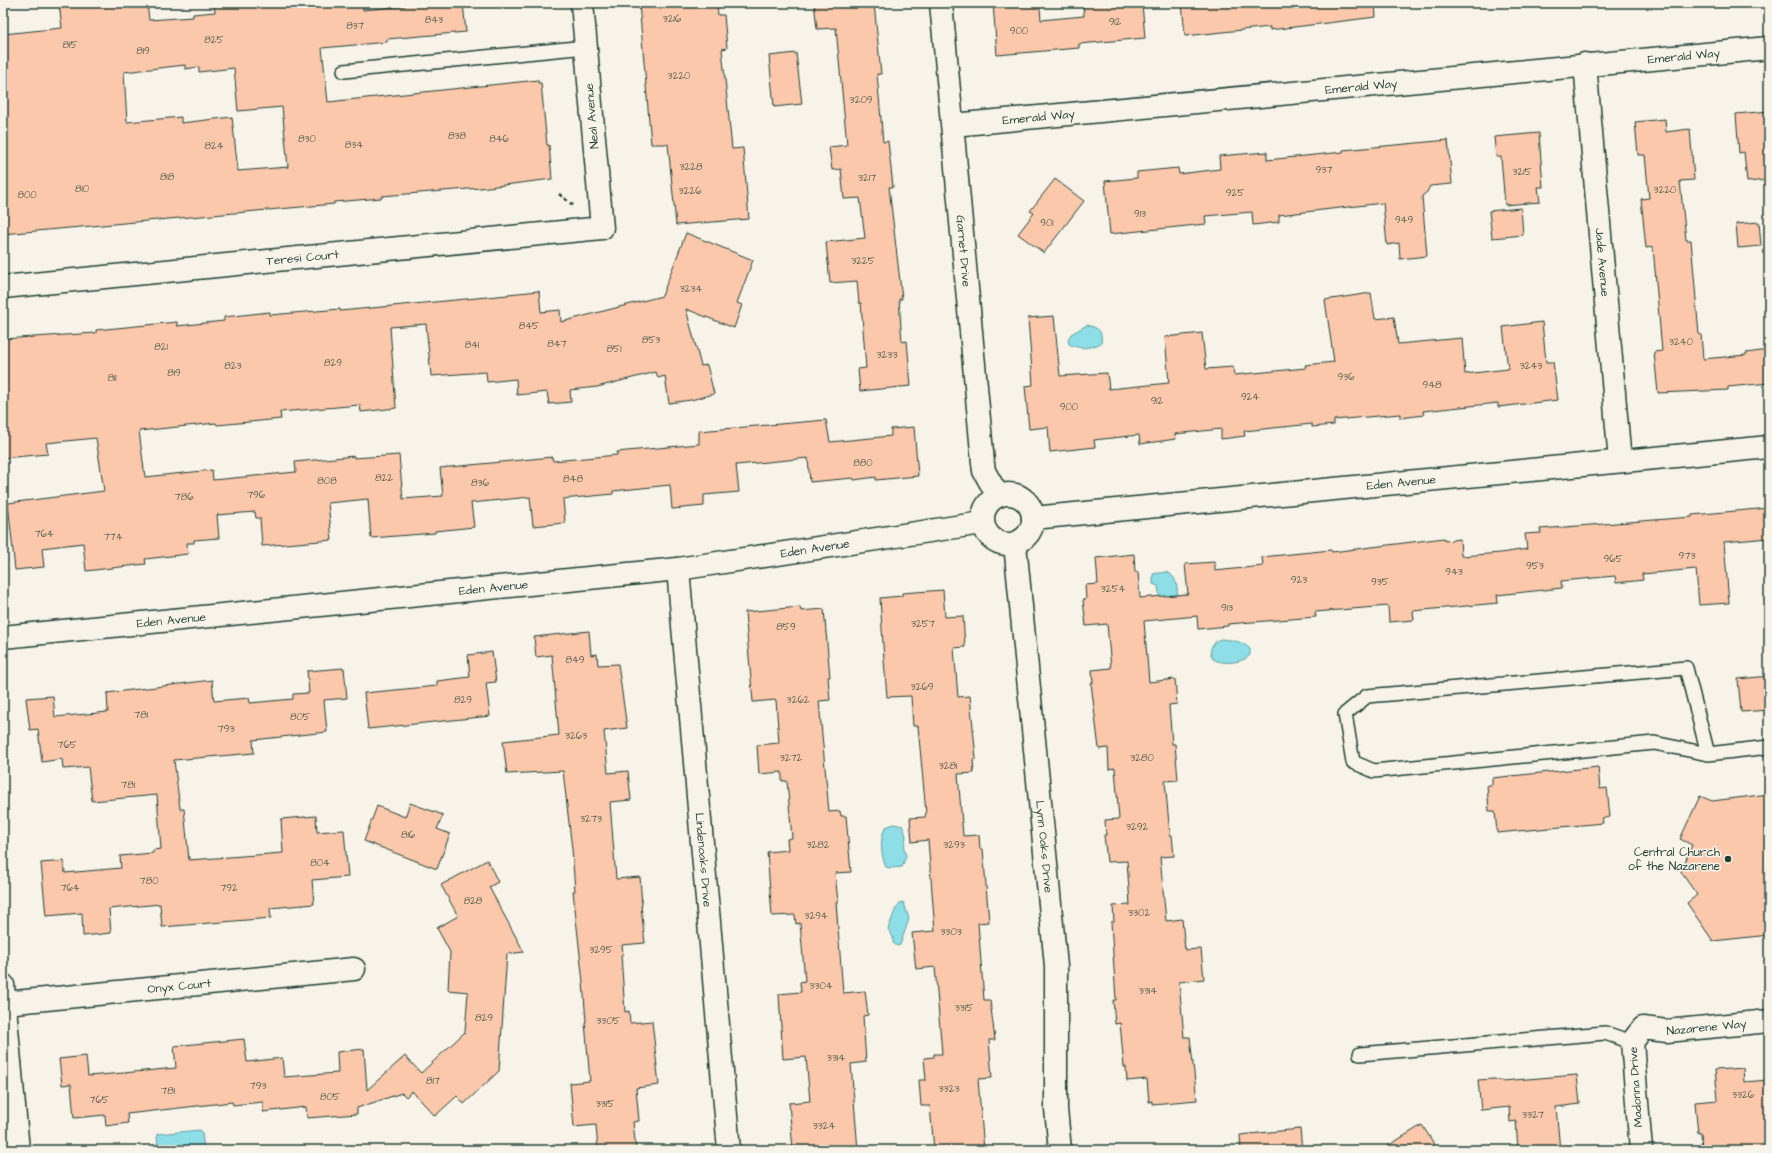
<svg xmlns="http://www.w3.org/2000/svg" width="1772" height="1153" viewBox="0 0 1772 1153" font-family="'Architects Daughter',sans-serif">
  <rect width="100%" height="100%" fill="#f7f3e8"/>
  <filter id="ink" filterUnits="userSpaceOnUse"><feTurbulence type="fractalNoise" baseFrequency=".025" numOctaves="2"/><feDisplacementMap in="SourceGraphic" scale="8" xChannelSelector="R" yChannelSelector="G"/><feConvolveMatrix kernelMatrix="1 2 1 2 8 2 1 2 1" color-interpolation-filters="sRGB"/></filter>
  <g filter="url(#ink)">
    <path fill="#8ddee7" stroke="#619e9f" d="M1087,325C1098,328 1103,330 1101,343C1091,348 1080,350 1069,344L1068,339L1071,334Z
      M1166,572C1180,576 1177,595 1178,606L1161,605L1158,586L1153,584V574Z
      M1221,639C1232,640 1242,641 1250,649V655C1243,663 1222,665 1213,659C1208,651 1211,642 1221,639Z
      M894,824L903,826L906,836L904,848L906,856L902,867L891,868L886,867C881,857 879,836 886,827Z
      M901,902L904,903L909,919L900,945L897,946L893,943V937L888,929L896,908Z
      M200,1130L202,1133L204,1150H158L157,1134Z"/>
    <path fill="#fbc8ab" stroke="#1f3d34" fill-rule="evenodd" d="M59,3H147L149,20L193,17V14L215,12L214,3H362L363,10L405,6V3H463L466,32L387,39V42L322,48L328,102L538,80V83H541L547,145H549L552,179L480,188L382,196V198L334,202V204L3,234V34L62,28ZM185,65V69L199,67V72L234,68L238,111L282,107L288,167L238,171L232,117L181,123V117L127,122L124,72Z
      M639,3H717L718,15H724L727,48L722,49L732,149L743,148L749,219L676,225L668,144H651Z
      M814,3H874L881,74H877L883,142L888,141L893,187H889L902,299H899L902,342L907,341L911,386L860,391L858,369L866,368L861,303H859L857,281L830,283L826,242L865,238L860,198L844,199L841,169L832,170L829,147L847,145L836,28L817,29Z
      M993,3H1037L1038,8H1040L1041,20L1084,16L1083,3H1142L1145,38L1079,44V48L997,55Z
      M1182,3H1375L1376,17L1270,30V27L1185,36Z
      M796,53L802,104L774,107L769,56Z
      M1769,111V180L1747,182L1744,152L1739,153L1736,114Z
      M1665,119L1666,132L1690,129L1694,180L1680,181L1686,240H1691L1699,335L1701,334L1703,359L1746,355V353L1769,350V383L1728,387V390L1658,393L1654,352L1662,351L1653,247L1646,248L1641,199L1649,198L1645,155H1638L1635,122Z
      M1539,133L1543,187H1538L1540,202L1505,205L1501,157H1496L1494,137Z
      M1448,140L1452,184L1430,186L1427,192L1422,196L1427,256L1400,259L1399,243L1387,245L1383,203L1279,215V222L1253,225L1252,212L1205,216L1206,224L1110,234L1105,181L1137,178V172L1178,168L1179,174L1220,169L1219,156L1267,152V160L1343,152V150Z
      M1055,179L1084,201L1044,253L1018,234L1034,213L1030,211Z
      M1521,208L1523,235L1492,238L1489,211Z
      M1759,222L1761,246L1738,248L1736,224Z
      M686,233L753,260L737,303L742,305L734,328L686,309L701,366L707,365L714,394L691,400L669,403L665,376L658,378L656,372L597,387L570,390L571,402L549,404L547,392L517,395L516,379L487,382L486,372L431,376L426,324L390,327L396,408L361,412L360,405L280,412L281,419L217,425L216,423L139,431L145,477L212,470L213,480L296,472L295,462L354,456V458L399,455L403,499L443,496L440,468L552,457L553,461L617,455V452L699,444V431L826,420L830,442L891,436V429L914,427L918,476L876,480V477L854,480L853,478L810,482L808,458L736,465L739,492L704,495V506L672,509L670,485L613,491V494L563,499L565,523L533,526L530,497L471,503L474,527L435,531V533L371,538L368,499L328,503L332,540L262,546L260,518H256L255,512L217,515L219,538L194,540V543H187L188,554L145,559L146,564L86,571L83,543L42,548L44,567L15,570L8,503L104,491L96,438L46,443L48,454L3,458V339L96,333V330L177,322V326L224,321V317L270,312V315L340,309V311L508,295V294L539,291L541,312L560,310L561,322L662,296Z
      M1371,293L1375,319L1394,317L1398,344L1462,338L1465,374L1508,369L1503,327L1542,322L1546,362H1553L1558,400L1498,407V403L1423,411L1424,415L1400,418V414L1334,420V425L1312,427V424L1244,431L1245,436L1221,439V429L1175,434L1176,439L1140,444L1139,435L1094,440L1095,447L1050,452L1048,427L1029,429L1025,386L1033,385L1028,318L1054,316L1060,376L1107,373L1109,389L1169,383L1165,337L1202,333L1206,369L1233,367L1234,375L1306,368L1305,365L1334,362L1325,300Z
      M1769,508V538L1724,542L1729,603L1699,605L1696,569L1642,574L1643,580L1616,583L1615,576L1561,581L1562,588L1497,595L1498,603L1413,611L1414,620L1389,622L1388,606L1315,612L1316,617L1228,624V626L1198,629L1197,616L1144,621L1149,682L1175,679L1177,704L1169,705L1172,744H1175L1178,780L1165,781L1170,835H1172L1174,856L1160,857L1166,921L1182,919L1185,950L1201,949L1204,979L1179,982L1184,1037H1190L1197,1100L1152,1104V1101L1149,1102L1147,1079L1127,1081L1126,1067H1124L1120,1023L1115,1024L1113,1000H1116L1111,922H1114L1113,906L1130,905L1127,861L1107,862L1104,835H1106L1105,820L1119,819L1115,768L1109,769L1108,748L1099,749L1091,683H1093L1092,670L1111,668L1107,624L1086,626L1083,600L1086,599L1085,585L1098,584L1096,558L1134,554L1135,572H1138L1140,598L1188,594L1185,564L1215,562V571L1263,566L1262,557L1331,550L1332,552L1444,538L1445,541L1460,539L1461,556L1501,553L1527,549L1525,534L1541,533L1540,529L1692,517V515Z
      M943,590L945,617L963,616L965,647L954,648L958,697L970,696L976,759H973L974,773L958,774L963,836L979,835L980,849H983L989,922L978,923L984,1000H990L995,1040H989L992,1078L978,1079L984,1150H934L930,1106H921L919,1080H926L924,1058L934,1057V1054H942L935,967L916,969L912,933L935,931L928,840L912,842L910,818L925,817L926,813L918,726H913L911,696L887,697L884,660L880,598L902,596V593Z
      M800,607L801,611L824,609L830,677H828L830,700L819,701L829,812L840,811L841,816H846L851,872L835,873L838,902H836L843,993L865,991L868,1015L863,1016L866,1062L851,1064L858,1150H793L789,1103L810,1101L806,1057L783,1059L779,994L801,992L800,982L805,981L800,923L796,924L795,915L772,916L767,852L788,850L787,839L792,838L787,781H782V772L759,774L757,745L779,743L776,700L753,702L745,612Z
      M589,631L591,655L597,654L598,665L618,664L627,728L604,731L608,773L628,771L631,800L610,802L616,879L640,877L642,906H641L645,943L622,945L623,955H621L625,1012L629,1011L630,1023L652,1021L659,1085L636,1088L639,1121L633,1122L636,1150H598L596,1125L574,1127L570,1083L590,1081L585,1022H586L583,982L573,891H575L572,849L563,771L507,774L503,741L559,735L552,655L536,657L534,637Z
      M492,652L496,682L486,683L490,716L368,729L364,693L437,686V681L470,677L468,655Z
      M344,668L347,698L324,700L327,732L253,740L254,753L174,760L180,809H184L189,860L283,853L281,819L316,816L317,832L344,830L348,877L312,880L314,904L270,908L271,918L162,927L160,904L109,909L111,933L83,936L82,913L46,916L41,863L64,861L65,873L121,868L120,856L153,853V850L161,849L157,795L92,801L88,767L63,769L62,759L42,762L38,729L30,730L26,698L53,696L55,717L108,712L107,693L212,680L214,701L249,698L250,703L293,699V694L309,693L307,671Z
      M1769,676V710L1741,712L1738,679Z
      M1598,767L1600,789L1607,788L1610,817L1602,818L1603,823L1497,833L1495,811H1489L1487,785H1492V778Z
      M1769,794V935L1713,941L1687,903L1697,895L1681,872L1692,845L1680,839L1700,796L1712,801Z
      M410,803L443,815L437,829L450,834L437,869L364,841L377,806L405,817Z
      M487,860L498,882L489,887L524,952L507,954L499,1071L464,1104L457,1096L435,1116L412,1091L406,1097L402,1093L357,1108V1114L307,1118L306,1107L263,1112V1102L233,1105L232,1102L127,1114L128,1123L106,1126L105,1115L74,1118L71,1084L62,1085L59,1059L86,1056L88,1076L123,1073L176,1068L174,1046L244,1039L247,1062L282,1058L284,1077L338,1073L337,1052L364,1049L367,1090L405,1056L421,1073L465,1032L468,992L448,990L450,952L437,928L458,916L441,885Z
      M1743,1068L1744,1082L1769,1080V1150H1702L1701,1133H1698L1695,1102L1718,1100L1715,1070Z
      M1577,1075L1580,1104L1556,1107L1560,1150H1518L1516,1121L1510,1122L1509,1107L1481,1110L1478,1080L1494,1079L1502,1081Z
      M1422,1125L1438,1150H1381Z
      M1300,1129L1302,1150H1241L1240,1135Z"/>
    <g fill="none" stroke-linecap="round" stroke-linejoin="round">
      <g stroke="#1f3d34" stroke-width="16">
        <path id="lane" d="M344,71L586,47
          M1708,754L1686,668L1367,696L1345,714L1353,762L1374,771L1654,743L1708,754L1769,747
          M1360,1054L1605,1033L1632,1042"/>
      </g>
      <g stroke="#1f3d34" stroke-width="25">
        <g id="street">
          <path id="s1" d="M941,3L983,463L984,471L998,496"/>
          <path id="s2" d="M1585,64L1620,461"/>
          <path id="s3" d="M953,125L1769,48"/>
          <path id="s4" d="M3,287L602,228L582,3"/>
          <circle cx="1008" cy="519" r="25"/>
          <path id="s5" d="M1033,518L1769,447"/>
          <path id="s6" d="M1015,544L1056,966V1109L1060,1150"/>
          <path id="s7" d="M678,569L729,1150"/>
          <path id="s8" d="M3,637L678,569L982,523"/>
          <path d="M3,985L18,1150"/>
          <path id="s9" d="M5,1003L354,969"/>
          <path id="s10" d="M1641,1150L1632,1042L1643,1028L1667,1031L1769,1021"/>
        </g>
      </g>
      <path stroke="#1f3d34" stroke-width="2.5" stroke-dasharray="4 3" stroke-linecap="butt" d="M559,194L574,206"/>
      <use href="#lane" stroke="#f7f3e8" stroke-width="13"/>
      <use href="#street" stroke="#f7f3e8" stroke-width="22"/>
    </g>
  </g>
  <circle fill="#1f3d34" stroke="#f7f3e8" stroke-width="1.5" cx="1728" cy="859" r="4"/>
  <g text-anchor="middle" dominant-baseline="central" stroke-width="3" stroke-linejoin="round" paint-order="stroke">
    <g font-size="10" fill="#566052">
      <text x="672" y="19">3216</text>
      <text x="434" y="20">843</text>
      <text x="1115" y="22">912</text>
      <text x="355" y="26">837</text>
      <text x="1019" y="31">900</text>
      <text x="214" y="40">825</text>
      <text x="70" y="45">815</text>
      <text x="143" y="51">819</text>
      <text x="679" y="76">3220</text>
      <text x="861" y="100">3209</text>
      <text x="457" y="136">838</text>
      <text x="307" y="139">830</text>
      <text x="499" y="139">846</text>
      <text x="354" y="145">834</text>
      <text x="214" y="146">824</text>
      <text x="691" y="167">3228</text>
      <text x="1324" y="170">937</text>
      <text x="1522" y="172">3215</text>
      <text x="167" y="177">818</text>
      <text x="867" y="178">3217</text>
      <text x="82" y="189">810</text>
      <text x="1665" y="190">3220</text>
      <text x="690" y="191">3226</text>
      <text x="1235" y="193">925</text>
      <text x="27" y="195">800</text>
      <text x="1140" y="214">913</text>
      <text x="1404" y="220">949</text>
      <text x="1047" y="223">901</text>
      <text x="863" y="261">3225</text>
      <text x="691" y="289">3234</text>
      <text x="529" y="326">845</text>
      <text x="651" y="340">853</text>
      <text x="1681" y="342">3240</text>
      <text x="557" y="344">847</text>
      <text x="472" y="345">841</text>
      <text x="161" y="347">821</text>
      <text x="614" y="349">851</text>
      <text x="887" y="355">3233</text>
      <text x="333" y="363">829</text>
      <text x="233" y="366">823</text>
      <text x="1531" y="366">3243</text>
      <text x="174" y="373">819</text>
      <text x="1346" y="377">936</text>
      <text x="112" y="378">811</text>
      <text x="1432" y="385">948</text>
      <text x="1250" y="397">924</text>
      <text x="1157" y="401">912</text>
      <text x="1069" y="407">900</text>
      <text x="863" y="463">880</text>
      <text x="384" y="478">822</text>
      <text x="573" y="479">848</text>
      <text x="327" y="481">808</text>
      <text x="480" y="483">836</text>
      <text x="256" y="495">796</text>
      <text x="184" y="497">786</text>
      <text x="44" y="534">764</text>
      <text x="113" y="537">774</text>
      <text x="1687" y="556">973</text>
      <text x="1613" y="559">965</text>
      <text x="1535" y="566">953</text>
      <text x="1454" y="572">943</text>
      <text x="1299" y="580">923</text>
      <text x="1380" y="582">935</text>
      <text x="1113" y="589">3254</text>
      <text x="1227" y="608">913</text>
      <text x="923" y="624">3257</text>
      <text x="786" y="627">859</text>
      <text x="575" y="660">849</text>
      <text x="922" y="687">3269</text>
      <text x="463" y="700">829</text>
      <text x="798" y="700">3262</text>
      <text x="141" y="715">781</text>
      <text x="300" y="717">805</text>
      <text x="226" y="729">793</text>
      <text x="576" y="736">3263</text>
      <text x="67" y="745">765</text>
      <text x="791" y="758">3272</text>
      <text x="1142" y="758">3280</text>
      <text x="948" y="766">3281</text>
      <text x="128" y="785">781</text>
      <text x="591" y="819">3273</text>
      <text x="1137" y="827">3292</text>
      <text x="408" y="835">816</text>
      <text x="818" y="845">3282</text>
      <text x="954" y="845">3293</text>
      <text x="320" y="863">804</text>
      <text x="149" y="881">780</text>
      <text x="70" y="888">764</text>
      <text x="229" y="888">792</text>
      <text x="473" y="901">828</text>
      <text x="1139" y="913">3302</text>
      <text x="816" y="916">3294</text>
      <text x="951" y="932">3303</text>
      <text x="601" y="950">3295</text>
      <text x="821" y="986">3304</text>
      <text x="1148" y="991">3314</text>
      <text x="964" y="1008">3315</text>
      <text x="484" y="1018">829</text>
      <text x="608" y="1021">3305</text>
      <text x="836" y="1058">3314</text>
      <text x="433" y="1081">817</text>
      <text x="258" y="1086">793</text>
      <text x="949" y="1089">3323</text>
      <text x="168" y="1091">781</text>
      <text x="1743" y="1095">3326</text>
      <text x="330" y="1097">805</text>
      <text x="99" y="1100">765</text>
      <text x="605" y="1104">3315</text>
      <text x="1533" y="1115">3327</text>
      <text x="824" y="1126">3324</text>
    </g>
    <g font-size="12" fill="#1f3d34" stroke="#f7f3e8">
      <text stroke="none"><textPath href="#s3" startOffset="734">Emerald Way</textPath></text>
      <text stroke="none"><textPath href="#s3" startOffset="410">Emerald Way</textPath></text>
      <text transform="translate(592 116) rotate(-95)">Neal Avenue</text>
      <text stroke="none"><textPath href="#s3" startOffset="86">Emerald Way</textPath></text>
      <text stroke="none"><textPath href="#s1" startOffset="249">Garnet Drive</textPath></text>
      <text stroke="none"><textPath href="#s4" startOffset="301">Teresi Court</textPath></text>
      <text stroke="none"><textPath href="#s2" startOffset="199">Jade Avenue</textPath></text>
      <text stroke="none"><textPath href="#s5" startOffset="370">Eden Avenue</textPath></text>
      <text stroke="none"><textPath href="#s8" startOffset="817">Eden Avenue</textPath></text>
      <text stroke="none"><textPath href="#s8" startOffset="493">Eden Avenue</textPath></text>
      <text stroke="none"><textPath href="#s8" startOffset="169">Eden Avenue</textPath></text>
      <text stroke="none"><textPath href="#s6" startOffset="304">Lynn Oaks Drive</textPath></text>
      <text stroke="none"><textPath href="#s7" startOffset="292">Lindenoaks Drive</textPath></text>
      <text stroke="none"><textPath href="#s9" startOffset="175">Onyx Court</textPath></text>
      <text stroke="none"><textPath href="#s10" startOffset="190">Nazarene Way</textPath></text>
      <text transform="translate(1636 1087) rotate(-94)">Madonna Drive</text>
    </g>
    <g font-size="12" fill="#1f3d34" stroke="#f7f3e8" text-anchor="end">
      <text x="1720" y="852">Central Church<tspan x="1720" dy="14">of the Nazarene</tspan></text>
    </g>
  </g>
  <rect width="1772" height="1153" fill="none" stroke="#f7f3e8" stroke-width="16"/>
  <rect x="8" y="8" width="1756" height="1137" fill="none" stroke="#1f3d34" stroke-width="1.5" filter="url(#ink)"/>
</svg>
